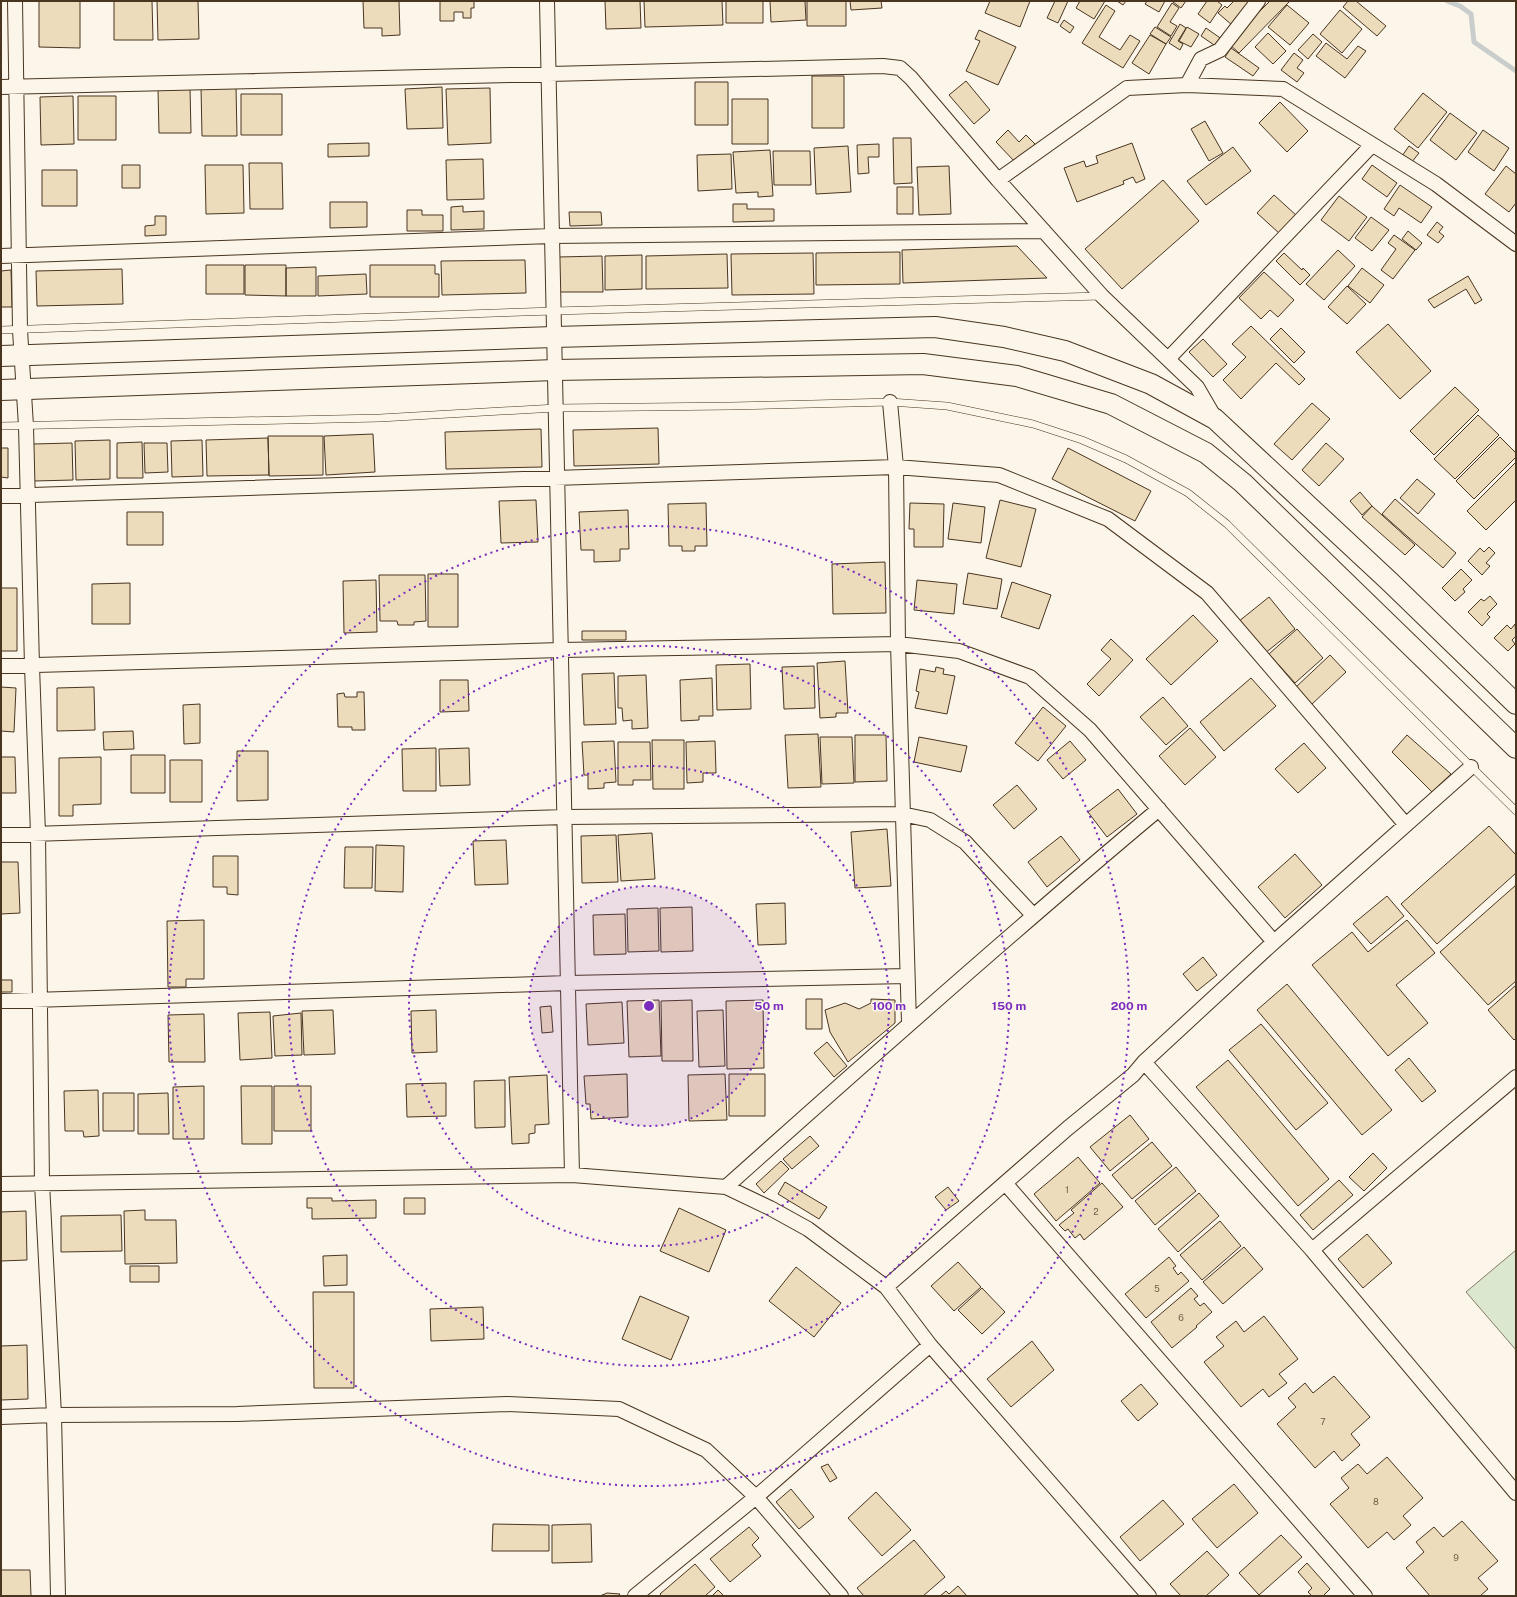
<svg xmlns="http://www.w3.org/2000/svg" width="1517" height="1597" viewBox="0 0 1517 1597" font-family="'Public Sans',sans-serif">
  <rect width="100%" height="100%" fill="#fbf6e9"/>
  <path fill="#dce7d0" stroke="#887966" d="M1516,1250V1350L1466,1292Z"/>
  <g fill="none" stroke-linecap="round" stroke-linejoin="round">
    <path stroke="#c9cecd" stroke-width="5" d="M1447,1L1460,6L1471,14L1474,42L1516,71"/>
  </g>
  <path fill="#ecdcbc" stroke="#4a3520" d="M39,1H80V48L39,47Z
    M114,1H152L153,40H114Z
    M157,1H198L199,39L158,40Z
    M363,1H399L400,35L382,36V28H364Z
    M440,1H474V8H471V18H463V12H454V21H440Z
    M605,1H640L641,28L606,29Z
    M644,1H722L723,25L645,27Z
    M726,1H763V23H726Z
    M770,1H805L806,20L771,22Z
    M807,1H846V26H807Z
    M850,1H881L882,8L851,10Z
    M990,1H1030L1020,27L985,13Z
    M1055,1H1068L1058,23L1047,18Z
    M1080,1H1105L1094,19L1076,8Z
    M1117,1H1126L1123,5Z
    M1147,1H1165L1159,12L1145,4Z
    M1174,1H1186L1181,8L1173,2Z
    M1207,1H1217L1222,5L1210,23L1198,14Z
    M1234,1H1254L1232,25L1218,13L1225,6L1227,8Z
    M1270,1H1290L1239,53L1228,43Z
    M1348,1H1356L1386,26L1377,36L1343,7Z
    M1172,3L1179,8L1170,22L1177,26L1171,36L1157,27Z
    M1106,5L1115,11L1099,37L1120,50L1130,35L1140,41L1123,68L1082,43Z
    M1287,5L1309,23L1290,45L1268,27Z
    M1340,10L1362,29L1342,53L1320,34Z
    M1064,20L1074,27L1070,33L1060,26Z
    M1180,24L1186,28L1178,41L1183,44L1180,50L1169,43Z
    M1155,27L1171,37L1166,44L1150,34Z
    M1187,27L1199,34L1191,47L1179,41Z
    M1206,28L1223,40L1217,47L1201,36Z
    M979,30L1016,47L998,85L966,71L980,41L975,39Z
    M1268,33L1286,51L1273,64L1255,47Z
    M1313,34L1322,42L1308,59L1298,50Z
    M1150,35L1166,44L1149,74L1132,63Z
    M1326,43L1347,59L1358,46L1366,51L1345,78L1316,56Z
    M1231,48L1259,68L1253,76L1225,57Z
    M1294,53L1303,60L1297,68L1304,73L1297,82L1281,70Z
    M812,76H844V128H812Z
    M966,81L990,110L974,124L949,95Z
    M695,82H728V125H695Z
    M201,87H236L237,136H202Z
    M442,87L443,128L407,129L405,89Z
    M190,88L191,133H159L158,89Z
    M490,88L491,143L448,145L446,89Z
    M1423,93L1447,112L1418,148L1394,129Z
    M241,94H282V135H241Z
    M73,96L74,144L41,145L40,97Z
    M78,96H116V140H78Z
    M732,99H768V144H732Z
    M1280,102L1308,131L1287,152L1259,123Z
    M1450,113L1477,133L1456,160L1430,140Z
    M1205,121L1223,153L1209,161L1191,129Z
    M1008,130L1019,142L1026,135L1035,144L1016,163L996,142Z
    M1483,130L1509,148L1494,171L1468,152Z
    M893,138H911L912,183L894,184Z
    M369,143V156L328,157V144Z
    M1132,143L1145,179L1136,183L1133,177L1123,181L1124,184L1077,202L1064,168L1084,161L1086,167L1098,163L1096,156Z
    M879,144V157H868L869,173L858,174L857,145Z
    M848,146L851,192L816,194L814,148Z
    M1409,146L1419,153L1411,163L1402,156Z
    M1233,147L1251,171L1206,205L1187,181Z
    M770,150L773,196L758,197V192L736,193L733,152Z
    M773,151H810L811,185H774Z
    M731,154L732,189L698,191L697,155Z
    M483,159L484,199L447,200L446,160Z
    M249,163H282L283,209H250Z
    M122,165H140V188H122Z
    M205,165H243L244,213L206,214Z
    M1372,165L1397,183L1387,197L1362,179Z
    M949,166L951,214L919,215L917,167Z
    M1506,166L1516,174V203L1509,212L1485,194Z
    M42,170H77V206H42Z
    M1163,180L1199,221L1122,289L1085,249Z
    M1400,185L1432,207L1421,223L1399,208L1394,216L1384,209Z
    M897,187H913V214H897Z
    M1274,195L1297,216L1280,234L1257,213Z
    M1339,196L1367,217L1349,241L1321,220Z
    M330,202H367V227L330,228Z
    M733,204H747V209H774V221L733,222Z
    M463,206V212L484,211V229L451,230V207Z
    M407,210H422V215H443V231H407Z
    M569,212H601L602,225L570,226Z
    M155,216H166V235L145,236V226L155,225Z
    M1371,217L1389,230L1372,251L1355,238Z
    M1437,222L1443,227L1439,232L1444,236L1438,243L1427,235Z
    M1408,231L1422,243L1416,250L1402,239Z
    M1394,235L1415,250L1393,279L1381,270L1396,249L1388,243Z
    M1017,246L1047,278L903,283L902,250Z
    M1338,250L1355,266L1324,300L1306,284Z
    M900,252V284L816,285V253Z
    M813,253L814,294L732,295L731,254Z
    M1284,253L1302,270L1303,268L1310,275L1300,285L1276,261Z
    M727,254L728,288L646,289V256Z
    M642,255V289L605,290V256Z
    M602,256L603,292H559L558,257Z
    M525,260L526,293L442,295L441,261Z
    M206,265H244V294H206Z
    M245,265H286V296L245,295Z
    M370,265H435V274H439V297H370Z
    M316,267V296H286V268Z
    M1362,268L1384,285L1370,303L1348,286Z
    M122,269L123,304L37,306L36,271Z
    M11,270L12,307H1V271Z
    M1264,272L1294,300L1278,317L1270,310L1261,319L1239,298Z
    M366,274L367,294L318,296V276Z
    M1468,276L1482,300L1475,304L1466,289L1434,308L1428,300Z
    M1347,286L1366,304L1347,324L1328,307Z
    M1388,324L1431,371L1400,399L1356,352Z
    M1251,326L1305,379L1299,385L1276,363L1241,399L1223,380L1246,357L1232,344Z
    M1281,328L1305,352L1294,363L1270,339Z
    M1203,339L1227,364L1213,377L1189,352Z
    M1455,387L1479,410L1434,455L1410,431Z
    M1312,403L1330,419L1292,460L1274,444Z
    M1478,415L1499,435L1455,479L1434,459Z
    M658,428L659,464L574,466L573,430Z
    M541,429L542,467L446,469L445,432Z
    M373,434L375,472L326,475L324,436Z
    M268,436H323V475L269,476Z
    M1500,437L1516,453V457L1474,499L1456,481Z
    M268,438L269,475L207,476L206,440Z
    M110,440V479L76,480L75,441Z
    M202,440L203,476L172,477L171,441Z
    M142,442L143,478H117V443Z
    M72,443L73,480L34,481L33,444Z
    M144,443H167L168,472L145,473Z
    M1326,443L1344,459L1319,486L1302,470Z
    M1,448H8V478L1,477Z
    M1068,448L1151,491L1135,521L1052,479Z
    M1516,462V500L1486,530L1467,511Z
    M1417,479L1435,494L1418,514L1400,498Z
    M1360,492L1372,506L1362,515L1350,501Z
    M1395,499L1456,553L1443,568L1382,514Z
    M536,500L538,542L501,543L499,501Z
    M1000,500L1036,509L1021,567L986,558Z
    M706,503L707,546H695V551H682V546H669L668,504Z
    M910,503L944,504L943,547H914V529H909Z
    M953,503L985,507L981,543L948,539Z
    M1372,506L1415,545L1405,555L1362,517Z
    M628,510L629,549H620V561L594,562V550H581L579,512Z
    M127,512H163V545H127Z
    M1489,547L1495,553L1486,563L1490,566L1482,575L1468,561L1480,548L1484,552Z
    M885,562L886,613L833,614L832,564Z
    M1461,569L1472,580L1463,589L1465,592L1455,601L1442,588Z
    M968,573L1002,579L997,609L963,604Z
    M428,574H458V627H428Z
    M379,575H425L426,621L414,622V625H398L397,621H380Z
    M376,580L377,632L344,633L343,581Z
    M917,580L957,584L954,614L914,610Z
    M1012,582L1051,595L1039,629L1001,617Z
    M130,583V624H92V584Z
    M1,588H17V651H1Z
    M1490,596L1497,604L1487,614L1490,617L1482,626L1468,612L1481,599L1484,601Z
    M1269,597L1295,629L1264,654L1238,622Z
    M1193,615L1218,641L1171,685L1146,659Z
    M1515,624L1516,636L1512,640L1515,644L1508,651L1494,638L1507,625L1511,629Z
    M1297,629L1323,658L1295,683L1269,654Z
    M582,631H626V640H582Z
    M1111,639L1133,660L1099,696L1087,684L1111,659L1101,650Z
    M1330,655L1346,672L1311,705L1295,688Z
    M845,661L848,713H836V717L820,718L817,663Z
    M750,664L751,709L717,710L716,665Z
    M814,666L815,708L784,709L782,667Z
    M936,667L944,669L943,674L955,676L947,714L915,708L919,692L916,691L920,669L935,672Z
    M614,673L616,724L584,725L582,674Z
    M646,675L648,728L632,729V720L623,721L622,708H618V676Z
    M712,678L713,716H699V720L681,721L680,680Z
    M1251,678L1276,706L1224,751L1200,722Z
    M440,680H468L469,711L440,712Z
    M1,687L16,688L14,732L1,731Z
    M94,687L95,730L57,731V688Z
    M357,692H364L365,730H352V727H338L337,694L344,693L345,697H357Z
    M1163,697L1188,726L1166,745L1140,717Z
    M200,704V743L184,744L183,705Z
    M1043,707L1066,726L1038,761L1015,743Z
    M1190,728L1216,757L1185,785L1159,756Z
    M133,731L134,749L104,750L103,732Z
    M818,734L821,787L788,788L785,735Z
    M855,735H886L887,781L855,782Z
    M1407,735L1451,774L1432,792L1392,752Z
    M820,737H852L854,783L822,784Z
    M919,737L967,746L961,772L914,762Z
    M652,740H684V789H653Z
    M614,741L616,782L604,783V788L588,789V775H584L582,742Z
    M715,741L716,773H703V782L687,783L686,742Z
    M1070,741L1086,760L1063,779L1047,760Z
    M618,742H650L651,780H633V785H618Z
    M1304,743L1326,768L1298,793L1275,769Z
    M436,748V791H403L402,749Z
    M469,748L470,785L440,786L439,749Z
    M237,751H268V800L237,801Z
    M131,755H165V793H131Z
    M1,757H15L16,793H1Z
    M101,757V804L73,805V816H59V758Z
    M170,760H202V802H170Z
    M1017,785L1037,809L1014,829L993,805Z
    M1118,789L1137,814L1107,837L1088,812Z
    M1489,826L1516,855V873L1437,944L1401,904Z
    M887,829L891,886L855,888L851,832Z
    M652,833L655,879L621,881L618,835Z
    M616,835L618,882L582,883L581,836Z
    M1061,836L1080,860L1047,887L1028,862Z
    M506,840L508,884L475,885L473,841Z
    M376,845L404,846L403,892L375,891Z
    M345,847H373L372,888H344Z
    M1295,854L1322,885L1285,918L1258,887Z
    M213,856H238V895L227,894V887H213Z
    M1,862H18L20,913L1,914Z
    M1516,885V981L1488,1005L1440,952Z
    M1387,896L1404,916L1371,944L1353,924Z
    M785,903L786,944L758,945L756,904Z
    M692,907L693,951L661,952L660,908Z
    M658,908L659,951L628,952L627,909Z
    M625,914L626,954L594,955L593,915Z
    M204,920V979H186V987H168L167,921Z
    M1407,920L1435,953L1396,985L1428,1023L1388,1056L1312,965L1352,932L1368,952Z
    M1203,957L1217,975L1197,991L1183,974Z
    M1,980H12V992H1Z
    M1287,984L1392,1110L1362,1135L1257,1010Z
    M1516,985V1038L1514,1040L1488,1010Z
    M806,999H822V1029H806Z
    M871,999L895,1000V1023L848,1062L830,1032L825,1010L845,1003L859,1009L871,1003Z
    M659,1000L661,1056L629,1057L627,1001Z
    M692,1000L693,1061H662L661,1001Z
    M763,1000L764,1068L727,1069L726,1001Z
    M622,1002L624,1043L588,1045L586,1004Z
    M551,1006L553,1032L542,1033L540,1007Z
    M333,1010L335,1054L304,1055L302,1011Z
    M436,1010L437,1052L412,1053L411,1011Z
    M723,1010L725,1066L699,1067L697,1011Z
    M270,1012L272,1058L240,1060L238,1013Z
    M301,1013L302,1055L275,1056L273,1016Z
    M204,1014L205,1062H169L168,1015Z
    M1261,1024L1328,1103L1296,1130L1229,1050Z
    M827,1042L847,1066L834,1077L814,1053Z
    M1409,1058L1436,1091L1422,1102L1395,1070Z
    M1228,1060L1329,1179L1298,1206L1196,1087Z
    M627,1074L628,1117L591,1119L590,1104H586L584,1076Z
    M725,1074L727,1120L689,1121L688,1075Z
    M729,1074H765V1116H729Z
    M547,1075L549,1124L535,1125V1133L529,1134V1143L512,1144L509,1077Z
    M505,1080V1127L475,1128L474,1081Z
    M446,1083V1116L407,1117L406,1084Z
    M204,1086V1139H173V1087Z
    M241,1086H272V1144H242Z
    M274,1086H311V1131H274Z
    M98,1090L99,1136L84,1137L83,1131H65L64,1091Z
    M103,1093H134V1131H103Z
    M168,1093L169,1134H138V1094Z
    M1130,1115L1149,1139L1110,1171L1090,1147Z
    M810,1136L819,1146L792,1169L783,1159Z
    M1152,1142L1172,1166L1132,1199L1112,1175Z
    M1373,1153L1387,1168L1364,1191L1349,1177Z
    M1078,1157L1100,1183L1056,1221L1034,1194Z
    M781,1161L789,1169L764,1193L756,1184Z
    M1176,1167L1196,1191L1155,1225L1135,1201Z
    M1339,1180L1353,1195L1313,1230L1300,1215Z
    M785,1182L827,1207L819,1219L778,1194Z
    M1102,1183L1123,1207L1084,1240L1080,1234L1075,1238L1068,1229L1065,1231L1059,1225L1074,1213L1071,1210Z
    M948,1187L959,1201L946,1210L935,1197Z
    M1199,1193L1219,1216L1178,1252L1158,1229Z
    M307,1198H332V1201L376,1200V1218L312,1219V1208H307Z
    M404,1198H425V1214H404Z
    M679,1208L726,1230L709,1272L660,1251Z
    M145,1210V1220H176L177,1263L125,1264L124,1211Z
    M26,1211L27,1260L1,1261V1212Z
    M121,1215L122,1251L61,1252V1216Z
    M1220,1221L1241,1246L1202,1280L1180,1255Z
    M1367,1234L1392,1263L1363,1288L1338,1259Z
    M1244,1247L1263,1269L1223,1304L1203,1282Z
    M347,1255V1285L324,1286L323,1256Z
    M1169,1257L1176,1266L1173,1268L1178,1275L1181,1272L1189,1281L1146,1318L1125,1294Z
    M958,1262L981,1287L954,1311L931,1286Z
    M130,1266H159V1282H130Z
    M796,1267L841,1303L814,1337L769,1301Z
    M982,1288L1005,1312L982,1334L958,1310Z
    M1191,1288L1198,1296L1194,1299L1200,1306L1204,1303L1212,1312L1196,1326L1197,1327L1172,1348L1151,1322Z
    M313,1292H354V1388H314Z
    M640,1296L689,1317L671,1360L622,1339Z
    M483,1307L484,1339L431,1341L430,1309Z
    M1264,1316L1298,1359L1279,1374L1287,1383L1269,1397L1263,1389L1241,1407L1204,1362L1224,1346L1216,1337L1236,1321L1244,1332Z
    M1032,1341L1054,1370L1011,1407L987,1379Z
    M27,1345L28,1399L1,1400V1346Z
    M1334,1376L1370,1417L1351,1434L1360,1445L1342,1461L1334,1451L1315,1468L1277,1424L1296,1407L1288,1398L1305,1383L1313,1393Z
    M1141,1384L1158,1404L1138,1421L1121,1401Z
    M1387,1457L1423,1498L1403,1516L1411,1525L1394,1540L1387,1532L1368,1548L1330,1504L1349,1488L1341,1478L1358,1464L1367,1474Z
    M828,1464L837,1478L830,1482L821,1467Z
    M1234,1484L1258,1513L1217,1548L1192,1519Z
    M791,1489L814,1517L799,1529L776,1502Z
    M876,1492L911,1530L882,1556L848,1518Z
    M1163,1500L1184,1524L1140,1561L1120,1537Z
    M1462,1521L1498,1561L1478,1578L1488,1589L1480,1596H1430L1406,1568L1424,1552L1416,1542L1434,1527L1443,1537Z
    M493,1524L549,1525V1551H492Z
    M591,1524L592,1562L552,1563V1525Z
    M749,1527L759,1538L752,1545L761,1556L730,1582L710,1559Z
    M1281,1535L1302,1557L1259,1595L1239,1573Z
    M914,1540L945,1577L923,1596H864L857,1588Z
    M1207,1551L1229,1575L1206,1596H1181L1170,1584Z
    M1307,1563L1330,1589L1323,1596H1312L1308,1592L1312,1588L1298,1572Z
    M695,1564L715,1587L705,1596H662L660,1594Z
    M1,1570H30L31,1596H1Z
    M958,1586L967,1596H940L946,1591L949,1594Z
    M718,1590L724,1596H712Z
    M607,1593L620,1594L618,1596H600Z"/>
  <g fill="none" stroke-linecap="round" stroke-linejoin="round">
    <g stroke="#4a3520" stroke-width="8">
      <path id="lane" d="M1,330L554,311L1102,296
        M1,426L380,418L556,408L731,406L890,402L947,406L1033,424L1082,440L1126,459L1188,493L1227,524L1516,811"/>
    </g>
    <g stroke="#4a3520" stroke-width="16">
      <path id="street" d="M15,1L20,330L26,426L32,666L38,834L42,1183L54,1415L58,1596
        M547,1L572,1175
        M1187,85L1201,59L1220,50L1258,1
        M1,87L883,66L900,68L911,78L998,180L1102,296L1197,387L1215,418
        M998,180L1127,88L1187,85L1283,89L1436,184L1516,244
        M1,256L552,236L1044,231
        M1168,359L1372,145
        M890,402L896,467L898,644L909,1023
        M1,496L896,467L999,475L1108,519L1207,593L1406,825
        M1,666L561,650L898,644L959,651L1030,677L1090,730L1274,942
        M1,835L565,817L902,814L930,820L965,842L1033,915
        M1,1001L568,983L907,976
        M1144,1062L1312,1250L1516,1493
        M1005,1183L1365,1596
        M1,1184L572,1175L726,1187L770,1208L808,1229L886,1287L930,1345L1149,1596
        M726,1187C869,1059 1012,932 1159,809
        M1312,1250L1516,1077
        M886,1287L1068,1128L1133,1075L1144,1062L1274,942L1471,767
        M1,1417L54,1415L237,1414L507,1404L619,1409L706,1450L756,1497L841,1596
        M635,1596L756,1497L930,1345"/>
    </g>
    <g stroke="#4a3520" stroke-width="22">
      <path id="secondary" d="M1,356L554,337L935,327L1004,337L1065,351L1151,384L1215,419L1389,581L1516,704
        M1,390L555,370L923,364L1017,376L1111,404L1206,453L1243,483L1516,748"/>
    </g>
    <use href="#lane" stroke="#fbf6e9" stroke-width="7"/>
    <use href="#street" stroke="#fbf6e9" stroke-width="14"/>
    <use href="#secondary" stroke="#fbf6e9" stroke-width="20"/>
  </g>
  <circle cx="649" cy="1006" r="120" fill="#7b2cbf" fill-opacity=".12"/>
  <g fill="none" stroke="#7b2cbf" stroke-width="2" stroke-dasharray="2 4">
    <circle cx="649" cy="1006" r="120"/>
    <circle cx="649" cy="1006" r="240"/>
    <circle cx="649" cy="1006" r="360"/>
    <circle cx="649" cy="1006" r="480"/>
  </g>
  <g text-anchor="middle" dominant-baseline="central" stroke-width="3" stroke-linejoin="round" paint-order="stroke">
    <g font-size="9" fill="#725f47">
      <text x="1067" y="1189">1</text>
      <text x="1096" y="1211">2</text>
      <text x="1157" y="1288">5</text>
      <text x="1181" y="1317">6</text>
      <text x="1323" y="1421">7</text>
      <text x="1376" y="1501">8</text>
      <text x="1456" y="1557">9</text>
    </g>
  </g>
  <circle cx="649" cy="1006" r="6" fill="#7b2cbf" stroke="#fbf6e9" stroke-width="2"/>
  <g font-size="12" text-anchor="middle" font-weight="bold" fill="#7b2cbf" stroke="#fbf6e9" stroke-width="3" stroke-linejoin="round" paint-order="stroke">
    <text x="769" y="1010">50 m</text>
    <text x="889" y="1010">100 m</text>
    <text x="1009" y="1010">150 m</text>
    <text x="1129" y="1010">200 m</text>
  </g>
  <rect width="1517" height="1597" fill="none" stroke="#4a3520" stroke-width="4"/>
</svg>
